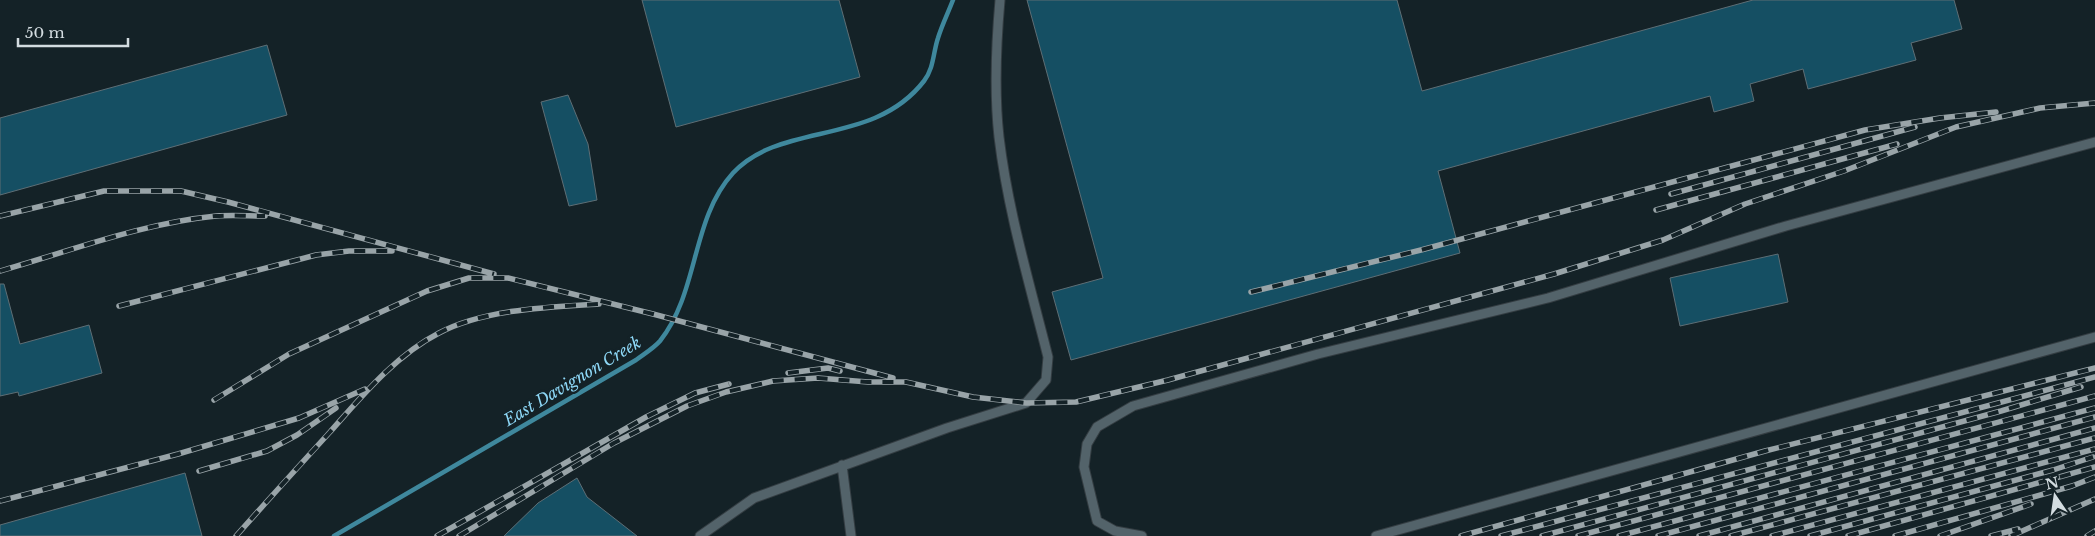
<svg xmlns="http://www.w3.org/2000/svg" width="2095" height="536" viewBox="0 0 2095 536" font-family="'Libre Baskerville',serif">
  <rect width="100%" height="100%" fill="#142227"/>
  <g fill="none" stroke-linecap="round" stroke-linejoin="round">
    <path stroke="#3f889d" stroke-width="4.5" d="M334,536L636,360C644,354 654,348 660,341C699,292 691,219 733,173C781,121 873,147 924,81C934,68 933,53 938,38C942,25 948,13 953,0"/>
  </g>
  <path fill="#154f63" stroke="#5e6e75" d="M642,0H839L860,77L676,127Z
    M1027,0H1397L1422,91L1753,0H1954L1962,29L1911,43L1916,60L1808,89L1803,69L1750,84L1754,101L1714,112L1710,96L1438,171L1460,253L1071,360L1052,292L1103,278Z
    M267,45L287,115L0,195V118Z
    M568,95L588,144L597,200L569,206L541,102Z
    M1778,254L1788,302L1680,326L1670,278Z
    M0,284H4L20,344L89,325L102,373L19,396L18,392L0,396Z
    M185,473L202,536H0V525Z
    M577,478L587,497L637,536H504L538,503Z"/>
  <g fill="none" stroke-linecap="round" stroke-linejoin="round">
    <g stroke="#343d42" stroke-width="11">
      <path id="service" d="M842,465L851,536
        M700,536L754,498L947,428L1026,403L1046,380L1048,357C1030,285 1008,212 999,137C994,92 996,45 1000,0
        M1142,536L1115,531L1097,521L1084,467L1087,444L1097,427L1133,406L1318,354L1548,298L1786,226L2095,142
        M1376,536L2095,337"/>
    </g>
    <use href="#service" stroke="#53636a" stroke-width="9"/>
    <g stroke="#99a4a8" stroke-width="5.5">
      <path id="rail" d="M1671,194L1915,127
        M1656,210L1897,144
        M0,216L104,191H181L228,202L494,274
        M0,271C70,251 143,223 216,216C232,215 249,216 265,216
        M1251,292L1421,250L1865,130L1940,118L1996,112
        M119,306L316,255L349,251H392
        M788,373L828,368L840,371
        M214,400L289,354L427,291L469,278H508L653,314L893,378
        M199,471L267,451L297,435L336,408
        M0,501L178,454L299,418L365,389
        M236,536C267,501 299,466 330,432C362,396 396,355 439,333C484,309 550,307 599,304
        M437,536L646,417L695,393L729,384
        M459,536L614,443L687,406L726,392L773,381L818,378L868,382H906L973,397L1026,403L1076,402L1168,380L1554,274L1663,240L1745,204L1844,171L1956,127L2040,108L2095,103
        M1461,536L1765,451L2095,368
        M1501,536L2095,377
        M1542,536L2001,411L2081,387
        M1578,536L2095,396
        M1619,536L2095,408
        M1658,536L2095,417
        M1699,536L2095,428
        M1731,536L2095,438
        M1772,536L2095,449
        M1810,536L2053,470L2093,457
        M1848,536L2095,467
        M1895,536L2072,486L2095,477
        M1940,536L2031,504
        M1991,536L2018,529
        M2011,536L2095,499
        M2087,536L2095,531"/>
    </g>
    <use href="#rail" stroke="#142227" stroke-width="4" stroke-dasharray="11" stroke-linecap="butt"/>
  </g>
  <g text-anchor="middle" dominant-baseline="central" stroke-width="5" stroke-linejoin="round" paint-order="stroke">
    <g font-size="16" font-style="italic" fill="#8ed8f7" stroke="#142227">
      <text transform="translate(572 381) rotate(-31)">East Davignon Creek</text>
    </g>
  </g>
  <g transform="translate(2055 496) rotate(347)" stroke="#142227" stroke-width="4" paint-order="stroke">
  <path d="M0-4L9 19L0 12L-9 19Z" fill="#d3dce0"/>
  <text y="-8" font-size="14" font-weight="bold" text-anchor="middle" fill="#d3dce0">N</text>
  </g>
  <path d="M18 38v8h110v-8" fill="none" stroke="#d3dce0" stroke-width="2.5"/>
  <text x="25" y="38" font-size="15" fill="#d3dce0" stroke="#142227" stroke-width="4" paint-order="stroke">50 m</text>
</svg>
